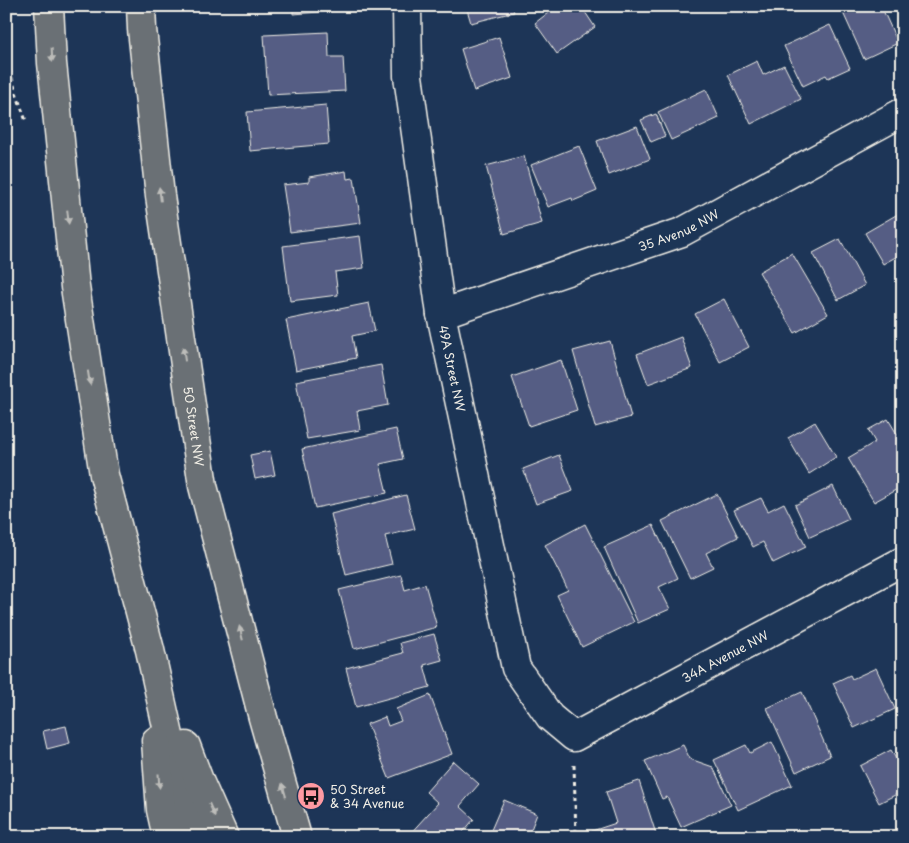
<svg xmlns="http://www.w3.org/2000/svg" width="909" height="843" viewBox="0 0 909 843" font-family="'Playpen Sans',sans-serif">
  <rect width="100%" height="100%" fill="#1d3557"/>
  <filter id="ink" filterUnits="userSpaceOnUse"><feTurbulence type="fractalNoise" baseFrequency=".02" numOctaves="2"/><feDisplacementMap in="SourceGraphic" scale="10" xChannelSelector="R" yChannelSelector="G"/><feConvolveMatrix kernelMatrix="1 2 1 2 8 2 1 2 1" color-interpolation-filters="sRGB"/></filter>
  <g filter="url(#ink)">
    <path fill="#545d84" stroke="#f4f1e8" d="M293,6H332V11L293,14Z
      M466,6H512L514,12L471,23Z
      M557,6H581L595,27L557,54L535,23Z
      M840,6H881L898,43L864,59Z
      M830,25L850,68L828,78L826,75L803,86L784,46Z
      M328,32L329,57H343L345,91L268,95L264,35Z
      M499,37L512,78L474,91L461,49Z
      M757,61L763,75L784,65L801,99L751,124L728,75Z
      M706,89L719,118L671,140L658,112Z
      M326,105L329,144L250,151L247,112Z
      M656,114L665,136L651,142L641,120Z
      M637,126L650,159L609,175L597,141Z
      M579,146L597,191L573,201L572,198L548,207L531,165Z
      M524,156L542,223L504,234L486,166Z
      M346,171L347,179L354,178L361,223L290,232L283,185L309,182V177Z
      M903,211V253L883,264L865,233Z
      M360,236L364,268L335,272L338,295L290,301L283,246Z
      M840,239L865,285L838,300L813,253Z
      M792,253L828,314L795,333L759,272Z
      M724,299L749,347L720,362L695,314Z
      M369,303L375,331L352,336L356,358L296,370L286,320Z
      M681,337L692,368L648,384L637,354Z
      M610,341L631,417L595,427L573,351Z
      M561,360L577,410L529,426L512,377Z
      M381,365L388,405L357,411L360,430L307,439L296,381Z
      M888,419L903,444V490L901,487L874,502L848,458L875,442L868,430Z
      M815,422L836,457L809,474L788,438Z
      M396,429L403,459L380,464L387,493L315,508L302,449Z
      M270,451L275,475L255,479L250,455Z
      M559,455L573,491L536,504L523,469Z
      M833,486L849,519L810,537L795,505Z
      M717,494L738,537L706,553L713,567L690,578L662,521Z
      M406,495L415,529L385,536L392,564L346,575L331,514Z
      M761,498L768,511L784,503L806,547L773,563L763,542L753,547L734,510Z
      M585,524L634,622L582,647L557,595L568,590L545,545Z
      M653,525L678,578L659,587L670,609L638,623L604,547Z
      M401,575L405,590L425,584L437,627L354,649L339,590Z
      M434,634L442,660L424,665L430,687L356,707L346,668L403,653L400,643Z
      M876,668L895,709L854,728L833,683L850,675L852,679Z
      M802,692L830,756L796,772L767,708Z
      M430,695L452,754L389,778L367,724L385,717L388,726L401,721L396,709Z
      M66,726L70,743L47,749L43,731Z
      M772,742L792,785L738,810L714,760L746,745L750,753Z
      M683,745L690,759L713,767L731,805L681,827L667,797L662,799L645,761Z
      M891,750L903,771V791L879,803L860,766Z
      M453,761L479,784L460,806L474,819L459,837H407L438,803L426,792Z
      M639,781L657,837H594L592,831L616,823L606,792Z
      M504,800L537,814L528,837H488Z"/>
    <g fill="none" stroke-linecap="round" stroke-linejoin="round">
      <g stroke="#f4f1e8" stroke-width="31">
        <g id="minor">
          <path id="s1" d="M407,6L408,76L441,314L516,668L550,717L574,737L903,561"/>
          <path id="s2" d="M441,314L682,232L903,112"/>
        </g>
      </g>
      <g stroke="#f4f1e8" stroke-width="31">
        <g id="major">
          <path d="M49,6L52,63L75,287L104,475L150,650L176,767L194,837"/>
          <path id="s3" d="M141,6L142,29L160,196L203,486L263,718L297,837"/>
          <path d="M156,741L161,810L167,837"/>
          <path d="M186,746L200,783L224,837"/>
        </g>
      </g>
      <path stroke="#f4f1e8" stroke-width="3" stroke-dasharray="4 4" stroke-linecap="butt" d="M13,6C11,16 9,27 8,37C5,65 17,95 26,121
        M574,765L576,837"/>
      <use href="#minor" stroke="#1d3557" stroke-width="28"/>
      <use href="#major" stroke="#6a7074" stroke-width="28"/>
    </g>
    <defs><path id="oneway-solid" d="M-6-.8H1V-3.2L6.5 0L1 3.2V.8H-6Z" transform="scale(1.25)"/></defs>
    <g fill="#bdbdba">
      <use href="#oneway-solid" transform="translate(52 55) rotate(87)"/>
      <use href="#oneway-solid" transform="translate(160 194) rotate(-97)"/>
      <use href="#oneway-solid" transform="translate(68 217) rotate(84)"/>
      <use href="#oneway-solid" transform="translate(184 354) rotate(-98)"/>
      <use href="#oneway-solid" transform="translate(89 378) rotate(81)"/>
      <use href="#oneway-solid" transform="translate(241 633) rotate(-104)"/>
      <use href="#oneway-solid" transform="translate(159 781) rotate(86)"/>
      <use href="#oneway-solid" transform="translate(284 790) rotate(-106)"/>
      <use href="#oneway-solid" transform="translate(212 810) rotate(66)"/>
    </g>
  </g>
  <defs>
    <g id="bus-disc" transform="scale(1.4375)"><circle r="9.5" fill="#ff9aa2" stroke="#1d3557"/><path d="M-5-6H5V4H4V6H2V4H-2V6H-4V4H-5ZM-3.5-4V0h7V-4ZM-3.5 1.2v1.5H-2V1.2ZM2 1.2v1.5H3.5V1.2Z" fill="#111"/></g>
  </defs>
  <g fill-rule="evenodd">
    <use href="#bus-disc" x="311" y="796"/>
  </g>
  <g text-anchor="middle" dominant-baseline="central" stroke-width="5" stroke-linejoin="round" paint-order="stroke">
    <g font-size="12" fill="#f4f1e8" stroke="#1d3557">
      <text stroke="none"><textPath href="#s2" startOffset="252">35 Avenue NW</textPath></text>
      <text stroke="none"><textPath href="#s1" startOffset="366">49A Street NW</textPath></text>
      <text stroke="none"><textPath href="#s3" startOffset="424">50 Street NW</textPath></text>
      <text stroke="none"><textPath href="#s1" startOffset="934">34A Avenue NW</textPath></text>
    </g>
    <g font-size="12" fill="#f4f1e8" stroke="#1d3557" text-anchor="start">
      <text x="330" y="789">50 Street<tspan x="330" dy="14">&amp; 34 Avenue</tspan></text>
    </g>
  </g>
  <rect width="909" height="843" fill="none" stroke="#1d3557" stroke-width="25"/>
  <rect x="12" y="12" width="884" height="818" fill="none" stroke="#f4f1e8" stroke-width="2" filter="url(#ink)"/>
</svg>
